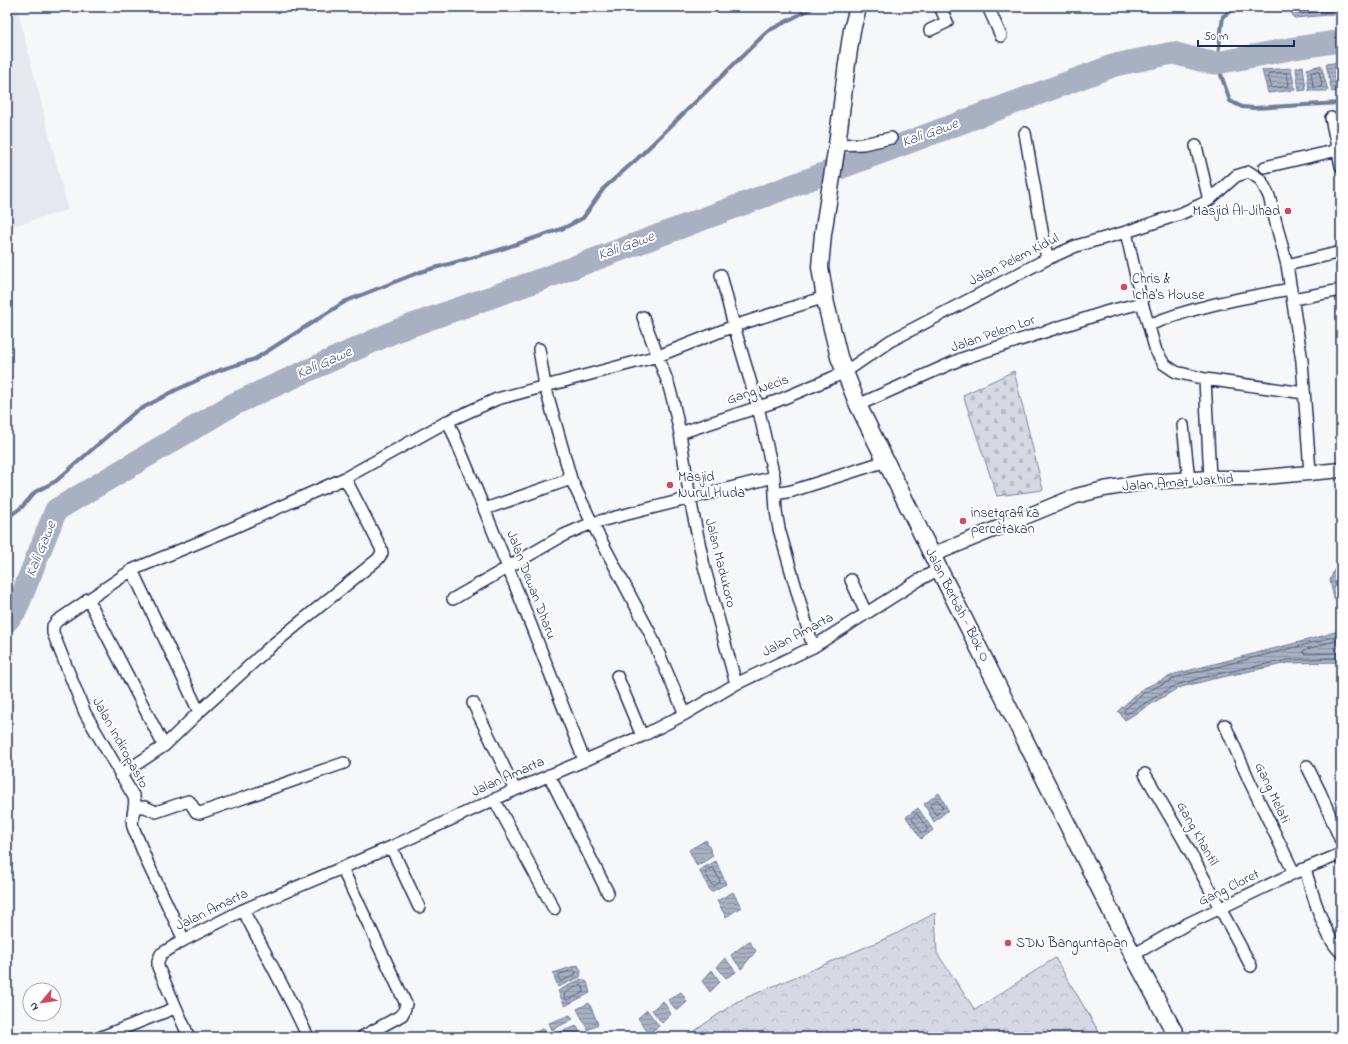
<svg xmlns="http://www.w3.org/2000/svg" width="1348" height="1044" viewBox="0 0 1348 1044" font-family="'Indie Flower',sans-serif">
  <defs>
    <pattern id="cemetery-stones" width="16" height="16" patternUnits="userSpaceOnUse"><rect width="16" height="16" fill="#d6d9e2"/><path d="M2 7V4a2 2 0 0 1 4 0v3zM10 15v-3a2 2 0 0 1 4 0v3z" fill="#b7bbc4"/></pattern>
    <pattern id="park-crowns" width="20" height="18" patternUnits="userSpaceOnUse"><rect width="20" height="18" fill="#d6d9e2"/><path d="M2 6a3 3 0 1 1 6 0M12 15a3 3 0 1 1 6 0" fill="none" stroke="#b7bbc4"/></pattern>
    <pattern id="water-rules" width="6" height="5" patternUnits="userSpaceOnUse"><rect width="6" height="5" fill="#a9b0c1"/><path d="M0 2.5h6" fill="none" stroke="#8990a0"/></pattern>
  </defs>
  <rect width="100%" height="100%" fill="#f6f7f9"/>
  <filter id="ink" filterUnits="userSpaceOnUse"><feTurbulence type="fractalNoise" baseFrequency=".025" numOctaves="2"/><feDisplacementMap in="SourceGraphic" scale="8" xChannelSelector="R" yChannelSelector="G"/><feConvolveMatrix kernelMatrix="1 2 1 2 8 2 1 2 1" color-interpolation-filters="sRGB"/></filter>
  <g filter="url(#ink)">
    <path fill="#e6e8ee" d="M7,7H17L68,210L7,228Z"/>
    <path fill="url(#cemetery-stones)" stroke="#7884a0" d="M1014,371L1043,490L997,496L963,395Z"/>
    <path fill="url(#park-crowns)" stroke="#7884a0" d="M935,913L937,953L975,1010L1055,958L1102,1037H686L736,1002L894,935Z"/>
    <path fill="url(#water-rules)" stroke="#707c99" d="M1289,7H1341V14L1294,18Z
      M1340,62L1341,90L1332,92L1326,64Z
      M1321,65L1328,91H1309L1307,69Z
      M1303,66L1306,90L1299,91L1296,68Z
      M1291,68L1295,90L1268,93L1262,70Z
      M1341,568V599H1334L1330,580L1334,570Z
      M1341,630V662L1288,663L1213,679L1178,688L1125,720L1118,711L1142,689L1175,674L1319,637Z
      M939,793L948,810L934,822L924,804Z
      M918,808L933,830L921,839L906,817Z
      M706,840L713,856L697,866L689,850Z
      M716,861L726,884L711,892L699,870Z
      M733,892L741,907L726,917L717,901Z
      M749,941L756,951L741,969L731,955Z
      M725,958L736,972L726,978L717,967Z
      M578,965L581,971L580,977L558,987L553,973Z
      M712,970L720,982L710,992L702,981Z
      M581,979L587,982L590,993L565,1006L558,991Z
      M681,992L687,1002L677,1011L668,1000Z
      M663,1001L671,1014L662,1023L652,1010Z
      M589,1003L598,1024L588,1030L577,1009Z
      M647,1010L659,1026L649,1034L638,1018Z
      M570,1015L573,1019L552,1030L549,1023Z
      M577,1026L581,1036L577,1037H556L554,1034Z
      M544,1028L549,1036L527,1037Z"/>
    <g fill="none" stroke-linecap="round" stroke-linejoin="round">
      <path stroke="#546386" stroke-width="1" d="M1293,7L1297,14L1341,10
        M1317,71L1319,72L1322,84L1321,87H1314L1313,85L1311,73Z
        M1270,73H1287L1289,86L1272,88L1268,76Z
        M1341,634L1320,641L1177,677L1144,693L1124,710V712L1127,714L1176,685L1212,675L1287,660L1341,658
        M1341,639L1304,650L1303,652L1305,654L1341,653
        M936,800H938L943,808L936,815L930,806Z
        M916,814L918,815L927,828V830L924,833L921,832L912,819L913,817Z
        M712,868L714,869L720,881L719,883L714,886L712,885L705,873L706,871Z
        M574,970L576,972L575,975L562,981L559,980V975Z
        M581,984L583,986L584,992L568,1000H566L564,994L565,993Z"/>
      <path stroke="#707c99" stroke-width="4" d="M1238,7L1223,16L1217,63L1230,101L1242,107L1254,108L1341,103
        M7,518L22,507L35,492L56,481L135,412L176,390L220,370L255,359L346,301L420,272L496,251L564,228L583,218L604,188L637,159L768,31L814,7"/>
      <path stroke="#a9b0c1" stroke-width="23" d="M7,621L16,610L56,510L234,404L398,330L545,278L1115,65L1173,53L1207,62L1217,63L1295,48L1341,41"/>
      <g stroke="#1b2f5e" stroke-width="14">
        <path id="minor" d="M988,7L1001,36
          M930,30L947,22L940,7
          M1331,118L1341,166
          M1025,133L1047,259
          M837,145L863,144L891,138
          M1196,146L1209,200
          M1265,167L1338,150
          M1126,232L1142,303L1156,351L1164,364L1176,372L1205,379L1304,393
          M1287,265L1341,252
          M721,275L734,326L758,407L774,477L776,511L779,529L813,647
          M1293,299L1341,290
          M643,317L668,383L673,401L680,433L690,499L704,566L736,684
          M1149,325C1195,306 1242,298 1291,289
          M539,349L545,386L571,479L592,523L650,633L685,714
          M1205,379L1210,478
          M858,405L961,359L1109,311L1142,303
          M448,421C495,534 540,647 584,760
          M1183,425L1189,480
          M680,433L777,401L834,377L845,372L890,341L1047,259L1076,246L1126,232L1180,214L1200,205L1209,200L1236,176L1249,172L1261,180L1269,196L1287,265L1302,361L1310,472
          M775,494L792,491L886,461
          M485,509L571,479
          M132,570L199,712
          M851,580L866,613
          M88,599L164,746
          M453,599L564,535L592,523L774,477
          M617,676L642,736
          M473,703L515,790
          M1225,725L1249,780L1294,873
          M1307,766L1320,792L1341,841
          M1145,774L1183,839L1251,966
          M120,775L164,746L199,712L271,646L378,559L382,553L381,548L345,478
          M549,775L608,893
          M494,799L554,909
          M134,807H145L156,812L188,801L190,802L196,812L200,813L344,763
          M391,847L419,907
          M342,868L406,1004L404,1011L402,1015L362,1037
          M1305,869C1311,889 1325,940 1341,952
          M243,910L294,1008L308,1037
          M184,940L148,864L133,827C130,817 137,807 134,797L85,713L53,633V626L57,621L132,570L219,534L345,478L448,421L497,399L658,356L734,326L825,297
          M1133,955L1187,924L1294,873L1341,854
          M101,1037L175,1008
          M189,1037L158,967V961L161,954L184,940L243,910L391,847L515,790L642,736L685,714L736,684L813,647L919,580L939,569"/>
      </g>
      <g stroke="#1b2f5e" stroke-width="17">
        <path id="tertiary" d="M932,555L1076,496L1104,489L1146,482L1210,478H1254L1341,470"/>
      </g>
      <g stroke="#1b2f5e" stroke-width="19">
        <path id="secondary" d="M858,7L852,30L847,63L837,145L823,234L820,267L826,304L839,357L858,405L939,569L1133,955L1177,1037"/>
      </g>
      <use href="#minor" stroke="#fff" stroke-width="11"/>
      <use href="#tertiary" stroke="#fff" stroke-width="14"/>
      <use href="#secondary" stroke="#fff" stroke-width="16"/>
    </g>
  </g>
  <g fill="#d1495b" stroke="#fff" stroke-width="1.5">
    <circle cx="1288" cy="211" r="4"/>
    <circle cx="1124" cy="287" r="4"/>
    <circle cx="670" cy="485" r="4"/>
    <circle cx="963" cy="521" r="4"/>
    <circle cx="1008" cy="943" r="4"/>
  </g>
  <g text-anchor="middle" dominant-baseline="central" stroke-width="4" stroke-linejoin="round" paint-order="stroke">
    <g font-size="14" fill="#1b2f5e" stroke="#fff" text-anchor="start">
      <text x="1280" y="211" text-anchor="end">Masjid Al-Jihad</text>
      <text x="1132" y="279">Chris &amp;<tspan x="1132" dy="16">Icha's House</tspan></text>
      <text x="678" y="477">Masjid<tspan x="678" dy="16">Nurul Huda</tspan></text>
      <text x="971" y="513">insetgrafika<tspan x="971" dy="16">percetakan</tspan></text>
      <text x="1016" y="943">SDN Banguntapan</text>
    </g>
    <g font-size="14" fill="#1b2f5e" stroke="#fff">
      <text transform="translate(1014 260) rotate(-27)">Jalan Pelem Kidul</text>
      <text transform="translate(993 334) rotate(-19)">Jalan Pelem Lor</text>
      <text transform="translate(758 390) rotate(-20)">Gang Necis</text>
      <text transform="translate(1178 483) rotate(-4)">Jalan Amat Wakhid</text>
      <text transform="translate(720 563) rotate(76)">Jalan Madukoro</text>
      <text transform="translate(531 585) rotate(69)">Jalan Dewan Dharu</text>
      <text transform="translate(957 605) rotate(63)">Jalan Berbah - Blok O</text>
      <text transform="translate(798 635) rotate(-28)">Jalan Amarta</text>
      <text transform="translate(120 743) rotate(61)">Jalan Indiropasto</text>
      <text transform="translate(508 777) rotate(-24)">Jalan Amarta</text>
      <text transform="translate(1272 793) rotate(65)">Gang Melati</text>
      <text transform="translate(1197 834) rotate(61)">Gang Khantil</text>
      <text transform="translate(1229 888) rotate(-26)">Gang Cloret</text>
      <text transform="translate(212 910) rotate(-26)">Jalan Amarta</text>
    </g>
    <g font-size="15" font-style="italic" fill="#4d5c81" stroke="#fff">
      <text transform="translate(930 133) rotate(-20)">Kali Gawe</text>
      <text transform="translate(626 246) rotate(-20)">Kali Gawe</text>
      <text transform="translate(324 363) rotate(-24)">Kali Gawe</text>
      <text transform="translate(41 549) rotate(-68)">Kali Gawe</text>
    </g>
  </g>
  <rect width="1348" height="1044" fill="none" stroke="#fff" stroke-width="24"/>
  <rect x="12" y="12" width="1324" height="1020" fill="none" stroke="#1b2f5e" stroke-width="1.5" filter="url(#ink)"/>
  <g transform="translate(42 1002) rotate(241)"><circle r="19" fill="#ffffff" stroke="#a4acbf"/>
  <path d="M0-3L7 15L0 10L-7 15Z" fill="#d1495b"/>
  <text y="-6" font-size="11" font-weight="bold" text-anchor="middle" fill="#1b2f5e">N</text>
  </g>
  <path d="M1198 40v6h96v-6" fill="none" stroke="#1b2f5e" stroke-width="2"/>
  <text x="1204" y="40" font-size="12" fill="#1b2f5e" stroke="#ffffff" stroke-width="3" paint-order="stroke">50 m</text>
</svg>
